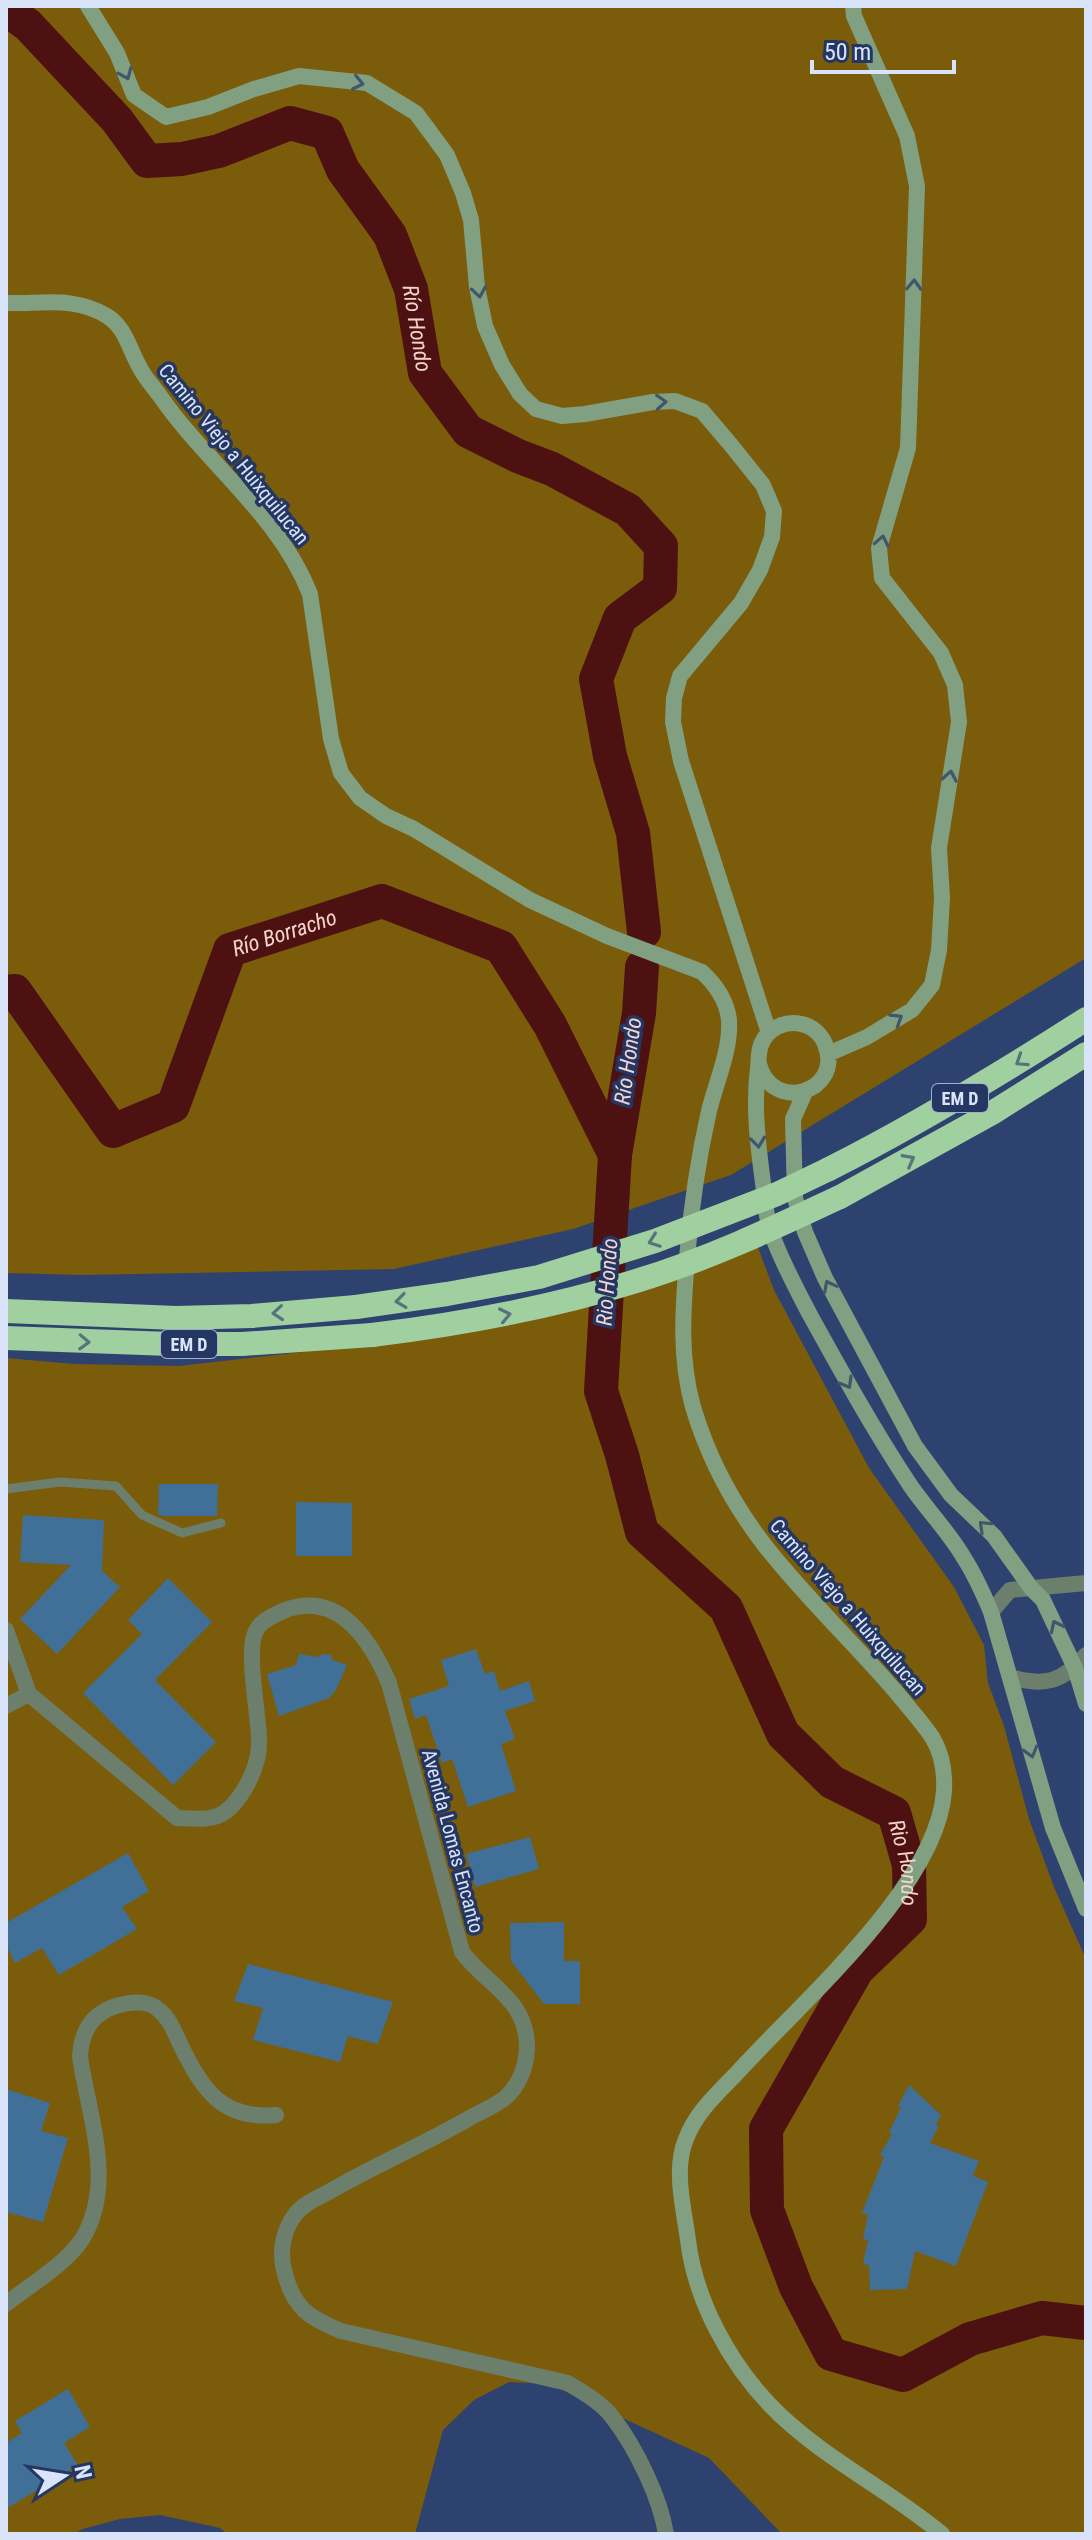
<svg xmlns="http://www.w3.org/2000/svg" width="1092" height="2540" viewBox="0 0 1092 2540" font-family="'Roboto Condensed',sans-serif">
  <rect width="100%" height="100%" fill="#2e426f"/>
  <path fill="#7b5c0a" d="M6,6H1086V958L731,1175L573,1229L394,1269L83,1275L6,1273Z
    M757,1245L774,1290L869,1468L954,1587L984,1645L988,1683L1004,1726L1029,1819L1054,1887L1086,1959V2534H782L709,2458L549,2384L509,2382L474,2400L443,2430L415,2534H228L220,2528L160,2515L120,2519L83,2529L73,2534H6V1358L74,1364L179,1366L302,1352Z"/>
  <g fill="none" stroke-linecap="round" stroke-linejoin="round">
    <g stroke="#4e1111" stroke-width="34">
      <path id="s1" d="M6,9L28,25L117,120L147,161L182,159L219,151L290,123L327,133L343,170L390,235L411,289L425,373L468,431L518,456L552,469L628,510L661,546L660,588L620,618L596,679L610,756L633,833L644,932"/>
      <path id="s2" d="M642,967L639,1013L615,1155L601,1391L622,1455L642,1532L726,1608L783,1734L832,1782L894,1813L909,1865L910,1919L857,1970L766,2129L767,2210L796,2287L831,2354L903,2375L970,2339L1042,2318L1086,2323"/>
      <path id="s3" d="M6,992L15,991L113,1131L173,1106L230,950L382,901L501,947L550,1025L615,1155"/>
    </g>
  </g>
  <path fill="#407097" d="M159,1484H218L217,1516H163L158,1514Z
    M296,1502L352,1503V1556H296Z
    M23,1515L104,1520L102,1571L120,1587L57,1654L20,1619L71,1565L20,1562Z
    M168,1578L212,1622L155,1680L216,1742L173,1785L83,1693L142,1634L128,1620Z
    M476,1649L485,1674L494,1671L500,1691L529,1681L535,1701L505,1711L515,1739L501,1744L516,1791L468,1807L452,1759L442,1763L426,1715L415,1719L409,1699L449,1686L441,1660Z
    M299,1654L318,1657L323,1654L331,1655L332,1660L347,1665L336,1690L329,1698L279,1716L267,1674L296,1665Z
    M530,1837L539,1869L475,1887L466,1854Z
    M128,1853L149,1891L122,1907L137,1929L59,1975L42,1948L15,1963L6,1945V1923Z
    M564,1922V1961H580V2004H544L511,1961L510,1923Z
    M248,1964L393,2002L378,2044L348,2036L340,2062L253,2040L263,2008L234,2001Z
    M909,2085L941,2115L936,2124L939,2126L930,2143L979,2161L973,2176L988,2182L956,2266L915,2251L907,2289L870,2290L869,2265L863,2264L868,2240L863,2239L868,2215L862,2213L884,2157L880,2155L892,2134L889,2132L901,2108L898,2106Z
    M6,2089L50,2103L41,2131L68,2138L43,2222L6,2212Z
    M68,2389L90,2427L64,2443L78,2465L6,2509V2443L22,2433L15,2421Z"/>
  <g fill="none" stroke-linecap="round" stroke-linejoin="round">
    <path stroke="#6c7f6c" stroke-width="9" d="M6,1489L60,1482L116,1486L142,1515L182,1533L221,1523"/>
    <path stroke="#6c7f6c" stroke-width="16" d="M991,1612L1010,1590L1086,1583
      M6,1630L29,1694L177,1818C212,1820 225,1821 244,1790C252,1777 259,1759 259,1744C260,1717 244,1649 257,1629C263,1619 278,1613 288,1609C340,1592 371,1641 389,1683L462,1952C487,1986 528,1999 527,2049C526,2067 519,2086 505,2098C495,2106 480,2112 468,2119C424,2144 378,2164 334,2189C320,2197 303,2203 294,2216C282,2233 279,2255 285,2274C294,2308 309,2318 341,2331L568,2383C584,2393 602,2403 613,2418C636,2448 660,2497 666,2534
      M1010,1677C1044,1687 1063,1682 1086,1655
      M6,1706L29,1694
      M6,2304C30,2285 63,2266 81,2241C117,2185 88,2115 80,2056C81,2041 85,2027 96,2017C111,2004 143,1996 159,2010C170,2019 175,2033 181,2046C203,2090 222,2120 276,2115"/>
    <path stroke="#819f81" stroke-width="16" d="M88,6L117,53L134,95L166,117L208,107L254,89L299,76L367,83L416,113L447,155L463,193L471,220L477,287L485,326L502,365L520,394L536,409L562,416L585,414L653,402L675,401L702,411L731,445L763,485L774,511L772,537L760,570L741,603L680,676L674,698L673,722L681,761L769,1033
      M6,303C41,304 75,296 107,316C125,327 129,348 139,366C144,377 153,386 160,396C207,464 279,515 310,594L331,739L341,773L360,798L386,816L414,829L530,900L607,936L702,972C716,985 727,1001 729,1020C731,1050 716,1082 709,1111C698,1159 691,1208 687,1258C683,1309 679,1357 693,1407C708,1457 734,1506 766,1547C806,1598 855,1644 897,1693C909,1708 922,1722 932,1737C942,1753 945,1772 944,1791C938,1886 799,2004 737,2073C718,2093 696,2112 686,2139C673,2169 684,2209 688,2240C695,2300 729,2362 770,2405C820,2457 887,2488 942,2534
      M828,1054L867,1037L912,1010L932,985L939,950L942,898L939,848L959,722L955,685L941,653L882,578L879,548L908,448L917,186L907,136L854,16L853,6
      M759,1064C772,1114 842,1092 826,1047C823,1036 813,1026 801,1024C785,1020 767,1029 761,1045C758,1053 759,1060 758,1068C753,1107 758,1145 763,1183C765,1196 765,1211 769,1225C775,1249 797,1290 809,1313C841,1371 873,1429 910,1485C927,1510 949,1532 964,1558C975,1575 983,1593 991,1612L1053,1828L1086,1909
      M805,1092L793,1119L795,1198L805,1232L825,1278L915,1446L951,1495L994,1536L1031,1588L1043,1600L1075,1668L1086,1704"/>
    <path stroke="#a0cfa0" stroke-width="24" d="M829,1169C918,1124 1002,1073 1086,1019
      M840,1197L992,1113L1086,1054
      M6,1311L176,1318L252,1316L356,1307
      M6,1338L170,1344H242L372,1335"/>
    <path stroke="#a0cfa0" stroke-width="24" d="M356,1307L447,1294L539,1277L655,1241L777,1194L829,1169
      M372,1335C462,1324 550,1308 636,1281C706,1260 774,1228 840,1197"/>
  </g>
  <defs><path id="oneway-chevron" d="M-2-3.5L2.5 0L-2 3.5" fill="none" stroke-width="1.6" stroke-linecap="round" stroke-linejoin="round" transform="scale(2)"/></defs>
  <g stroke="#40566c">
    <use href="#oneway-chevron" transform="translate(126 74) rotate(67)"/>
    <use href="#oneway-chevron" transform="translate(358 83) rotate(12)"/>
    <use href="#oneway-chevron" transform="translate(914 285) rotate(-88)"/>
    <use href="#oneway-chevron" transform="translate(479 292) rotate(81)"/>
    <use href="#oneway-chevron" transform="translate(661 402) rotate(-3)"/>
    <use href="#oneway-chevron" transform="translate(882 541) rotate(-79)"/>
    <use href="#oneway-chevron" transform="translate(950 776) rotate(-80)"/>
    <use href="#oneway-chevron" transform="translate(897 1019) rotate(-32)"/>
    <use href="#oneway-chevron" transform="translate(758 1142) rotate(83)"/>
    <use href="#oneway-chevron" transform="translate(829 1286) rotate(-117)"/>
    <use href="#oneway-chevron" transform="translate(847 1383) rotate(60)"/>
    <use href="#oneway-chevron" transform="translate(984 1526) rotate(-136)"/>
    <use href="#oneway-chevron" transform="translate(1056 1626) rotate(-116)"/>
    <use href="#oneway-chevron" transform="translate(1031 1752) rotate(74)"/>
  </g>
  <g stroke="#56747b">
    <use href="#oneway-chevron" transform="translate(1021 1061) rotate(147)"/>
    <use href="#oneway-chevron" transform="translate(909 1160) rotate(-28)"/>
    <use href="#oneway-chevron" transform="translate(654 1241) rotate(160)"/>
    <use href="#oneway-chevron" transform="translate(401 1301) rotate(172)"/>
    <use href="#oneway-chevron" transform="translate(278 1313) rotate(175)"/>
    <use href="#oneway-chevron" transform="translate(505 1315) rotate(-12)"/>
    <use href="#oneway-chevron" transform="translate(84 1342) rotate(2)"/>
  </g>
  <g text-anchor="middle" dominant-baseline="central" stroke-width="7" stroke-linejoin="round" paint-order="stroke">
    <g fill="#243763" stroke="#a3afcd" stroke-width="2">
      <rect x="932" y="1084" width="56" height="28" rx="6"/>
      <rect x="161" y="1330" width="56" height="28" rx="6"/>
    </g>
    <g font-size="18" font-weight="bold" fill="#d9e3fa">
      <text x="960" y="1098">EM D</text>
      <text x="189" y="1344">EM D</text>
    </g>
    <g font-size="20" fill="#d9e3fa" stroke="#243763">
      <text transform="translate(234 454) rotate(51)">Camino Viejo a Huixquilucan</text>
      <text transform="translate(848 1607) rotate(49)">Camino Viejo a Huixquilucan</text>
      <text transform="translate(453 1841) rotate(75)">Avenida Lomas Encanto</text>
    </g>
    <g font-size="22" font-style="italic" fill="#f4d4d0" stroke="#243763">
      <text stroke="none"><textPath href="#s1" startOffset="614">Río Hondo</textPath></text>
      <text stroke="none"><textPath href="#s3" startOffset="468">Río Borracho</textPath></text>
      <text transform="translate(628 1061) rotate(-82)">Río Hondo</text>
      <text transform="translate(607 1282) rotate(-86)">Rio Hondo</text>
      <text stroke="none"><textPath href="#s2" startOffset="1014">Rio Hondo</textPath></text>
    </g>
  </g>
  <rect width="1092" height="2540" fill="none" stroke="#d9e3fa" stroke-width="16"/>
  <g transform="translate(64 2476) rotate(78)" stroke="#243763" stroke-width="6" paint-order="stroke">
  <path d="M0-6L14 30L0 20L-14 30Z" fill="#d9e3fa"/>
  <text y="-12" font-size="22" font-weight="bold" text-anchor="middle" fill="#d9e3fa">N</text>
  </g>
  <path d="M812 60v12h142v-12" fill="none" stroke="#d9e3fa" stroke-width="4"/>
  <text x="824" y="60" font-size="24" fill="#d9e3fa" stroke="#243763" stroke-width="6" paint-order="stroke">50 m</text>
</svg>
